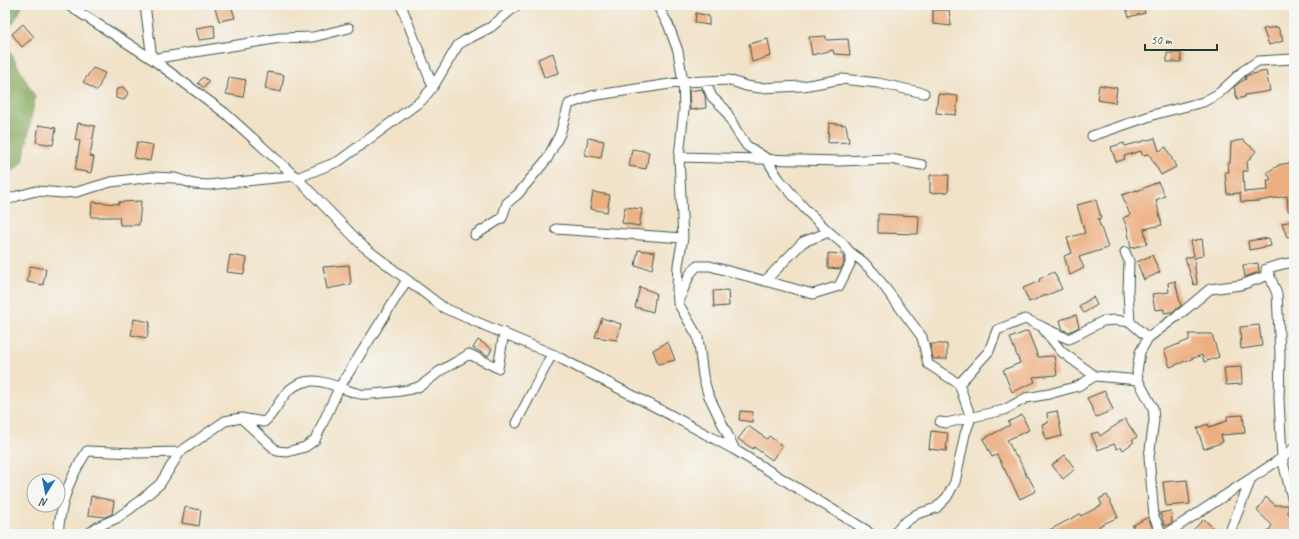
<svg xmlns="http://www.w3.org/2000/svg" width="1299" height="539" viewBox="0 0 1299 539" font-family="Caveat,sans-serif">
  <rect width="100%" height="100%" fill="#f6f6f2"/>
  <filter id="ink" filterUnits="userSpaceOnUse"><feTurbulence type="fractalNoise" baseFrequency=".025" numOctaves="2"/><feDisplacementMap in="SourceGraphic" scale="8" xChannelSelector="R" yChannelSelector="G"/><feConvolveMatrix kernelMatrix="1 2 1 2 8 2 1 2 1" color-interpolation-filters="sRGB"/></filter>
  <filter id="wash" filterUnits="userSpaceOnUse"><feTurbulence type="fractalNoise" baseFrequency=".012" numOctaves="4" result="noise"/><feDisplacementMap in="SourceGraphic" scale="16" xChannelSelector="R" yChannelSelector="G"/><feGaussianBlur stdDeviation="0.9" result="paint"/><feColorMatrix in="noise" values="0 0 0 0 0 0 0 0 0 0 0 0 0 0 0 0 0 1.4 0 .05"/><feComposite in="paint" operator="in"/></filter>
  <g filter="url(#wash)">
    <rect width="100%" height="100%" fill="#f1e2c8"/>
    <path fill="#87ab60" stroke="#53744a" d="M5,5H23L5,37Z
      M5,43L35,97L23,162L5,178Z"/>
    <g id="blocks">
      <path fill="#edae80" d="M214,5H231L235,18L219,21Z
        M1125,5H1143L1145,13L1129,17Z
        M933,10H949L951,26L933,24Z
        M696,13L709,16V25L695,23Z
        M23,24L34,37L22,47L12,34Z
        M214,25L215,38L199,40L196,28Z
        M1278,27L1283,41L1269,45L1263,29Z
        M826,36V40L848,39L850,55L834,54L833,50L812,55L809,37Z
        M768,39L771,56L752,62L749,44Z
        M553,53L559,73L544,77L538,59Z
        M1167,53H1181V62H1167Z
        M93,68L105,73L97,91L83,82Z
        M1266,71L1270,91L1245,95V97L1237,99L1234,87L1242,81L1246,79L1245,77L1248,75Z
        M268,72L284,75L281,92L265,89Z
        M203,77L209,81L204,88L198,83Z
        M229,77L246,80L243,97L226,94Z
        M1099,85L1117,88L1115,103L1097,100Z
        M123,87L128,93L124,100L116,98V90Z
        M702,89L705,96L706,108L690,110L689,91Z
        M938,94L958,96L956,115L936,113Z
        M78,123L95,126L90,156L94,157L91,173L75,170L80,141L75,140Z
        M829,123L846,125L849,142L828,143Z
        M39,125L56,128L53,145L36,142Z
        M588,138L604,141L601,158L585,155Z
        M1155,138L1159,151L1166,147L1176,167L1161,175L1149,154L1142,155L1141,151L1124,156L1125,159L1116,162L1111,147L1124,143L1125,146Z
        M1243,140L1256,151L1247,162L1248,171H1243L1244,192L1268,190L1267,180H1271L1267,172L1278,166V165L1294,162V211H1288L1287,196L1259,201L1241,202L1240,193L1227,194L1225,172H1229L1228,163H1230L1231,142H1234L1235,141Z
        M137,142L153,145L150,161L134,158Z
        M632,149L649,152L646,169L629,166Z
        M930,175H949L948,192L930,193Z
        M1158,182L1165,196L1156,200L1162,225L1144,229L1147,244L1131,248L1127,227L1123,218L1130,215L1122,195L1137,190V191Z
        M593,192L610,195L607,212L590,209Z
        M1096,200L1101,218L1098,219L1108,248L1079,257L1084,268L1070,275L1064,256L1072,253L1067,238L1085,233L1077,205Z
        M141,201L139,225H120L119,217H91L92,202L119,204V202Z
        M625,207L642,209L639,226L622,223Z
        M878,214L919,216L918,234L878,233Z
        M1294,221V235L1287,237L1282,223Z
        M1269,238L1271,246L1249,250L1248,241Z
        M1202,239L1204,254L1202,255V256L1194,258L1197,284L1194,285L1185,258L1194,256L1191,241Z
        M638,250L655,252L652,269L635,266Z
        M828,253L843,254L844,263L841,269L828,268Z
        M230,255L247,258L244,274L227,272Z
        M1152,255L1160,272L1144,280L1137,262Z
        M1258,263L1259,272L1245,277L1243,265Z
        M349,265L351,284L327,289L323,267Z
        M30,266L46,269L43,285L27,282Z
        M1054,272L1062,289L1029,302L1023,288L1040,281L1039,279Z
        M1175,281L1181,306L1172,312L1164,313V309L1155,310L1152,294L1169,292L1168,283Z
        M640,287L656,293L653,312L635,307Z
        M728,290L729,306L714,307L713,291Z
        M1093,297L1097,305L1084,313L1079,306Z
        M1076,315L1079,327L1069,332L1063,330L1060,320Z
        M602,318L621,324L617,340L595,337Z
        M134,319L150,322L147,338L131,335Z
        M1259,325L1262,346L1241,349L1240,327Z
        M1028,331L1038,357L1054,356L1057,375L1033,377L1035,382L1012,392L1003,370L1020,363L1010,338Z
        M1189,334H1212L1219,357L1204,362L1202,355L1170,367L1164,350L1189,340Z
        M478,340L492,349L488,356L473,348Z
        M668,342L675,360L658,364L653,350Z
        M930,344H947V359H933Z
        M1241,367L1242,384L1226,385L1224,368Z
        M1105,391L1113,410L1096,417L1087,398Z
        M740,411L753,412L752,422L739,420Z
        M1057,411L1062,436L1046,440L1042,424L1048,423L1047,413Z
        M1022,415L1029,430L1007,440L1016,457H1018L1027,477L1028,476L1036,491L1020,499L997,455L992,457L983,439L1010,425L1008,422Z
        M1243,415L1245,433L1221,435L1223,442L1204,449L1197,428L1208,424L1209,427L1227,421V416Z
        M1125,419L1137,437L1132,440L1134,442L1123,450L1121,447L1117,449L1114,444L1098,450L1091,434L1098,432L1100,436Z
        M748,426L767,439L769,436L782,446L772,460L754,447L753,449L738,439Z
        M931,431L948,433L946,451L929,449Z
        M1065,455L1075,469L1063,479L1052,465Z
        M1187,480L1190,504L1166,506L1163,482Z
        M1107,495L1118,517L1099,526L1100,527L1093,530L1094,531L1089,534H1042L1080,514L1081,516L1102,505L1099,499Z
        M91,496L114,501L112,514L105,517L88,515Z
        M1266,497L1275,505H1288V513L1294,520V534H1267L1272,525L1257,511Z
        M185,507L201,510L199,526L182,523Z
        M1171,511L1172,523L1165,526L1160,513Z
        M1148,517L1155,534H1135L1132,526Z
        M1204,519L1219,534H1189Z"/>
    </g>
  </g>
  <g filter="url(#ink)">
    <use href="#blocks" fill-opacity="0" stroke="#3e564a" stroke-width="1"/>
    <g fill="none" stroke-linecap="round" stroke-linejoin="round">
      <g stroke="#3e564a" stroke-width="11">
        <path id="minor" d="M68,5L152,59L225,113L297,178L364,247L444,308L552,354L663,411L735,450L866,530L870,534
          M145,5L152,59L280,38L313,37L349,28
          M401,5L433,87
          M657,5L668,24L678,51L683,82L684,109L679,157L683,238L678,265L677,289L678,303L698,337L703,376L708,394L735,450
          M705,81L712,97L725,109L736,130L747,146L766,158L779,179L805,209L829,232L842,243L850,252L862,261L874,273L922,337L928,364L959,384L971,418L965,434L955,482L947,497L936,508L917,514L901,525L895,534
          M1092,136L1156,114L1203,102L1218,94L1243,71L1258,61L1294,59
          M679,157L840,161L890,159L922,165
          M297,178L339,161L422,100L433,87L458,45L464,41L491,27L517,5
          M5,201L17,196L36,191L63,193L77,192L111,182L152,177L175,178L194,184L208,185L294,176
          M556,229L683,238
          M475,235L502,218L507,203L518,194L547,159L560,134L569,104L591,96L683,82L729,80L746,86L760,88L803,86L842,79L878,83L924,93
          M1125,252L1129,261L1128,292L1130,322L1148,338
          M1267,269L1277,294L1280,354L1279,399L1282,458L1294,506
          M765,281L803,242L829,232
          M678,302L690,274L697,266H710L813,294L839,286L850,264V252
          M1044,330L1062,352L1095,376L1138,380
          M959,384L989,351L997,330L1025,319C1040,325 1053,333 1069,339L1103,321L1115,320L1130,322
          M241,418L277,451L287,452L305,447L315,440L339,388L407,280
          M940,422L946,423L1004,410L1026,398L1049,394L1078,386L1095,376
          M516,423L552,354
          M58,534C61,501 69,479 87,451L137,453L180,452
          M88,534L97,527L117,518L130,509L160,484L180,452L225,421L241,418L264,422C279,410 280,391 301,383C321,376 342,390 360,394C370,395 410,391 418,387C426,383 433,376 440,371C450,365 460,360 469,354L498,368L504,333
          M1162,534L1154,517L1149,457L1154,420L1153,408L1138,380L1137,371L1140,352L1148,338L1185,310L1210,289L1241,285L1266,276V269C1276,265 1284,264 1294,262
          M1166,534L1282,458L1294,448
          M1229,534L1251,479"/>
      </g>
      <use href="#minor" stroke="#fff" stroke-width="9"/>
    </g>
  </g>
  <rect width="1299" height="539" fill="none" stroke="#f6f6f2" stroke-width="20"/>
  <g transform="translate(46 493) rotate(190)"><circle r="19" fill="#f6f6f2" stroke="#a0aca6"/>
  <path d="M0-3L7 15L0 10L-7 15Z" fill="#1f6fb2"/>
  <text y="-6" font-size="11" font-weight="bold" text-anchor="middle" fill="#1f3d34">N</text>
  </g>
  <path d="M1145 44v6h72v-6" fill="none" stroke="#1f3d34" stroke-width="2"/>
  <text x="1151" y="44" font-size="12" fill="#1f3d34" stroke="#f6f6f2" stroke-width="3" paint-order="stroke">50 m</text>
</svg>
